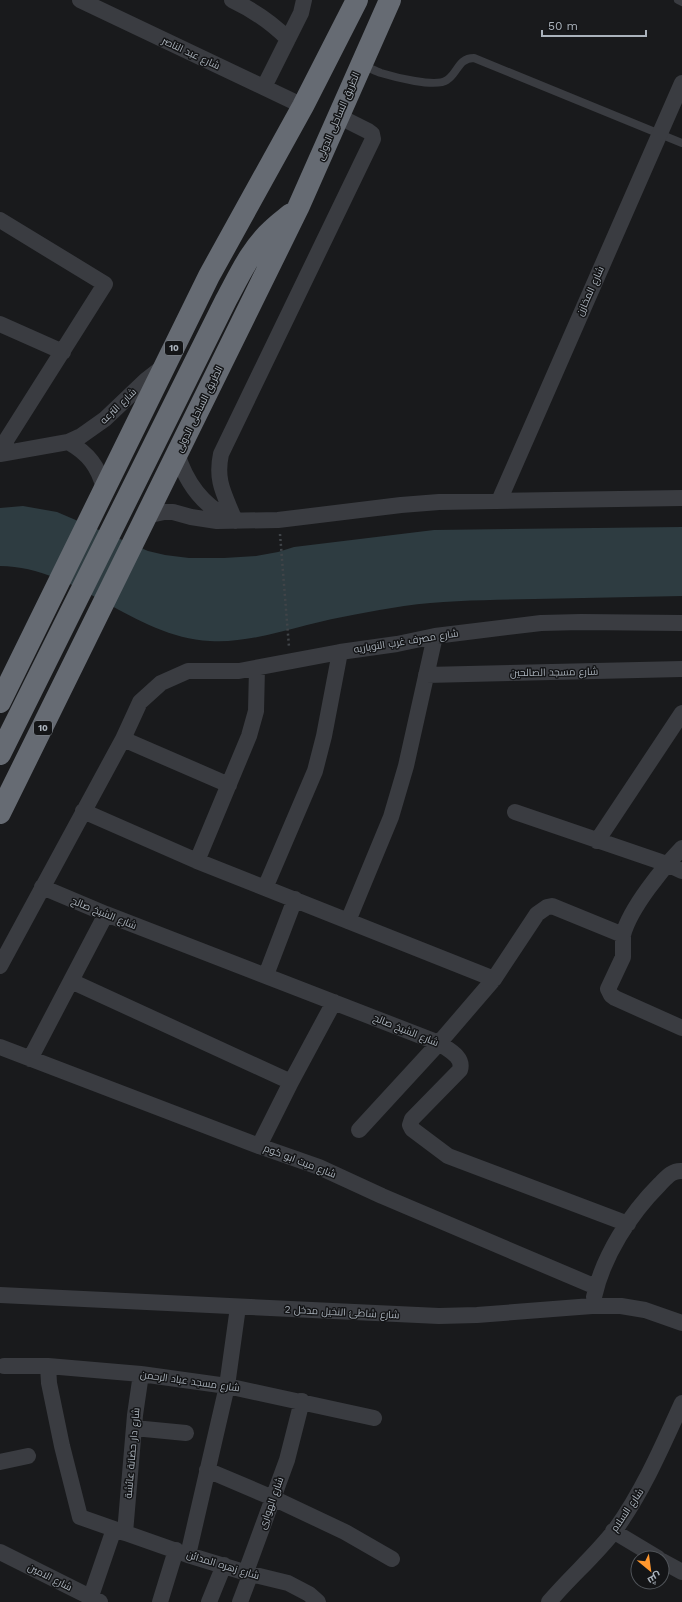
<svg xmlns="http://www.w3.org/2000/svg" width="682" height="1602" viewBox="0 0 682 1602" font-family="'Work Sans',Cairo,sans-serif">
  <rect width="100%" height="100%" fill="#191a1c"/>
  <path fill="#2e3c41" d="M23,506L57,512L148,551L165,555L189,558H224L256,556L278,552L294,547L434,530L682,527V596C633,597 583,598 534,599C491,600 447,600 404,606C371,611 339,617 307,625C275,633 243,643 210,641C133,637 78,567 0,566V508Z"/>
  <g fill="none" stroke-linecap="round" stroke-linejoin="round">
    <path stroke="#404448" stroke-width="2.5" stroke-dasharray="2 3" stroke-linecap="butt" d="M280,534L289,647"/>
    <path stroke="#3a3c41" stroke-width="8" d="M678,0L682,2
      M362,65C368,67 375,71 381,73C394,77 436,88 447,80C458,73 458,58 474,58L682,143"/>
    <path stroke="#3a3c41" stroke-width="16" d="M80,0L303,106
      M232,0C253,10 271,22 288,39
      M264,87L301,13L304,0
      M0,220L105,284L0,450
      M0,324L63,352
      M68,442C88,453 99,467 104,489
      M177,453C186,483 203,506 231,519
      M0,454L68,442L81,436L105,419L146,380L164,366
      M499,501L682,83
      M146,516L164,512H173L191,517L217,521L278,520L401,505L439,502L682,498
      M235,521C225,495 215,482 221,454L373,139L372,134L368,131L338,116
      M426,675L682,669
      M123,739L229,785
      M83,811L197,861L494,979
      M515,812L667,864L682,871
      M597,841L682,713
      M197,861L249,736L256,711L257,668
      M42,887L106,914L439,1043C449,1050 464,1057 460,1070L412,1119L410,1125L412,1129L448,1156L628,1224
      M265,888L315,771L324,736L340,652
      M348,921L391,817L406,766L435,636
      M623,935V957L608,989L611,995L615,998L682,1028
      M0,966L123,739L140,702L161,683L188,671H239L340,652L397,644L435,636L541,623L581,622L682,623
      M266,975L295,899
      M71,981L291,1082
      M0,1047L259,1146L319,1167L382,1196L596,1287
      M30,1059L106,914
      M359,1130L439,1043L494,979L537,914L547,907L552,906L623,935C630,908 663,868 682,848
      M259,1146L291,1082L334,1002
      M0,1295L439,1316L477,1315L592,1306H621L645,1310L682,1323
      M594,1297C603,1256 630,1214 660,1184C666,1178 672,1170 682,1171
      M4,1366H48L141,1374L227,1386L374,1418
      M48,1366L49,1383L62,1446L80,1517L188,1555L247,1573L288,1583L309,1594L318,1602
      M134,1428L186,1433
      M0,1462L28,1456
      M207,1470L273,1498L345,1532L392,1559
      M613,1531L658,1558
      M125,1533L135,1415L141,1374
      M0,1552L100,1602
      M188,1555L227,1386L238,1307
      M662,1561L682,1572
      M89,1602L114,1529
      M160,1602L176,1550
      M209,1602L224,1565
      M240,1602L248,1581L247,1569L287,1460L302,1401
      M549,1602C570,1577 595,1556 615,1530C643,1491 662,1447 682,1403"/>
    <path stroke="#666b73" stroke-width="22" d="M0,702L209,276L303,106L357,0
      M0,754L226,300C239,276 251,249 272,230C278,224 285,219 291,214
      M0,813L298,208L390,0"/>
  </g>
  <g text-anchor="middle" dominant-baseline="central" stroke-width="3" stroke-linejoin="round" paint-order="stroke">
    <g fill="#141517" stroke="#7e848a" stroke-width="1">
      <rect x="165" y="341" width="18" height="14" rx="3"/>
      <rect x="34" y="721" width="18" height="14" rx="3"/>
    </g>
    <g font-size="9" font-weight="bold" fill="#abb3bc">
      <text x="174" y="348">10</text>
      <text x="43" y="728">10</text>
    </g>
    <g font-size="10" fill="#abb3bc" stroke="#141517">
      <text transform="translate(191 53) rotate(25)">شارع عبد الناصر</text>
      <text transform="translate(338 116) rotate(-67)">الطريق الساحلى الدولى</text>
      <text transform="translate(590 291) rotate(-66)">شارع المخازن</text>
      <text transform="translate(118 406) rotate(-44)">شارع الترعه</text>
      <text transform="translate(199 409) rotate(-64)">الطريق الساحلى الدولى</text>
      <text transform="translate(406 641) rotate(-9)">شارع مصرف غرب النوباريه</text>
      <text transform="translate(554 672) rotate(-1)">شارع مسجد الصالحين</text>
      <text transform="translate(104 913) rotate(22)">شارع الشيخ صالح</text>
      <text transform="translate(406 1030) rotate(22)">شارع الشيخ صالح</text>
      <text transform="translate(300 1161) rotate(21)">شارع ميت ابو كوم</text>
      <text transform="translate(342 1312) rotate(3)">شارع شاطئ النخيل مدخل 2</text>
      <text transform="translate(190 1381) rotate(8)">شارع مسجد عباد الرحمن</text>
      <text transform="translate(132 1453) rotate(-85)">شارع دار حضانة عائشة</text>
      <text transform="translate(271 1503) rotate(-70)">شارع الهوارى</text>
      <text transform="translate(627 1510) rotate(-56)">شارع السلام</text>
      <text transform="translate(223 1565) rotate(17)">شارع زهره المدائن</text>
      <text transform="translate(50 1577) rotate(27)">شارع الامين</text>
    </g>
  </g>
  <g transform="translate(650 1570) rotate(151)"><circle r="19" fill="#141517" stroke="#505459"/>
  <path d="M0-3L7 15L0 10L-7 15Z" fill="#ff972e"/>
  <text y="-6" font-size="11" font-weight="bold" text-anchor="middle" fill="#abb3bc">ش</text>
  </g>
  <path d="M542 30v6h104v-6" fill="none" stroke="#abb3bc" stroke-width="2"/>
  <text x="548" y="30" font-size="12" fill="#abb3bc" stroke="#141517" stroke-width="3" paint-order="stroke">50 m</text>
</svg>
